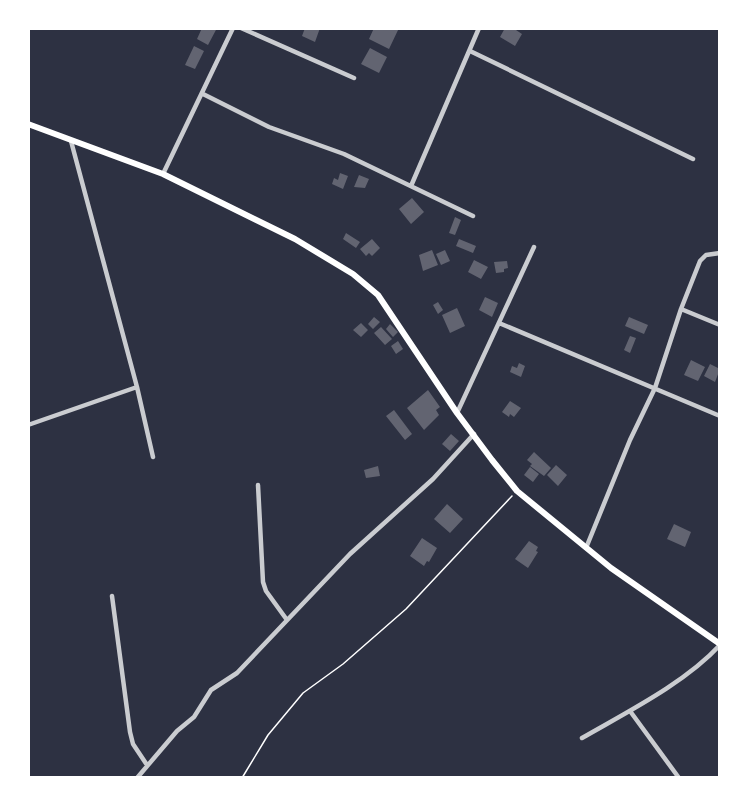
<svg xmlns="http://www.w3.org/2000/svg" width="748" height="806" viewBox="0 0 748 806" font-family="'IBM Plex Sans',sans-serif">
  <rect width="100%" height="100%" fill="#2d3142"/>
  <path fill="#626471" d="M202,28H217L208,45L197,39Z
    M305,28H320L315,42L302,36Z
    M374,28H399L389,49L369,39Z
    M505,28H513L522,34L515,46L500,37Z
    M194,46L204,51L195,69L185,65Z
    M370,48L387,57L379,73L361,64Z
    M340,173L348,176L343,189L332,184L334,178L338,180Z
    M359,175L369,179L365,188L354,187Z
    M412,198L424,212L411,224L399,209Z
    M455,217L461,220L455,235L449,233Z
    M346,233L360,242L356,248L343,239Z
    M372,239L380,248L372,256L369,253L366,256L360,249Z
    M459,239L476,246L473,253L456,246Z
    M432,250L438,265L423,271L419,255Z
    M445,250L450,261L441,265L436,254Z
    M474,260L488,267L481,279L468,272Z
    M507,261L508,268L504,269V272L496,273L494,262Z
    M485,297L498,303L492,317L479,310Z
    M438,302L443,310L438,314L433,305Z
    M457,308L465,326L450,333L442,315Z
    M374,317L380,322L373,329L368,324Z
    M629,317L648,325L644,334L625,326Z
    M361,323L368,330L361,337L353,330Z
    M390,324L398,332L393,337L386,329Z
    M381,327L392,339L385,345L374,333Z
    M630,336L636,338L630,353L624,350Z
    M398,341L403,349L396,354L391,346Z
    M691,360L705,367L698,381L684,375Z
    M519,363L525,366L521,377L510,372L512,366L517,368Z
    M710,364L720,369L715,382L704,376Z
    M428,390L440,407L436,410L439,415L424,430L407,408Z
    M510,401L521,408L514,417L510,414L509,417L502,412Z
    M394,410L412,434L405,440L386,416Z
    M451,434L459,441L450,451L442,444Z
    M534,452L551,468L544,476L530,466L532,464L527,460Z
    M556,465L567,475L558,486L547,475Z
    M378,466L380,476L366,478L364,470Z
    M530,467L539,474L533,482L524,475Z
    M447,504L463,519L450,533L434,519Z
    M674,524L691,532L685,547L667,539Z
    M422,538L437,548L429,562L427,561L424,566L410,556Z
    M529,541L538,547L536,551L538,552L528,568L515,559Z"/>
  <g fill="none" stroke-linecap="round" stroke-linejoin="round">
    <path stroke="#fff" stroke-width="1.5" d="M242,778L268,735L303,693L343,664L406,609L512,496"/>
    <path stroke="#caccd0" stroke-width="4.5" d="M241,28L354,78
      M470,51L693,159
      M203,94L269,127L344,154L473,216
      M71,141L137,387L153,457
      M163,174L233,28
      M411,186L479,28
      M681,309L720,325
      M499,323L720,416
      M457,413L534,247
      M28,425L137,387
      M258,485L263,582L266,591L287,620
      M586,548L630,440L655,388L681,309L700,261L706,255L720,253
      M112,596L130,732L133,744L147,765
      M630,711L679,778
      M582,738C627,712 685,683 720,645
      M137,778L177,731L194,717L211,690L237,673L350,554L433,479L474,434"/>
    <path stroke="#fff" stroke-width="6" d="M28,124L163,174L295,239L353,274L378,295L457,413L492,460L517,491L611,568L720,644"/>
  </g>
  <rect width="748" height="806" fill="none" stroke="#ffffff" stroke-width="60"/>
</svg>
